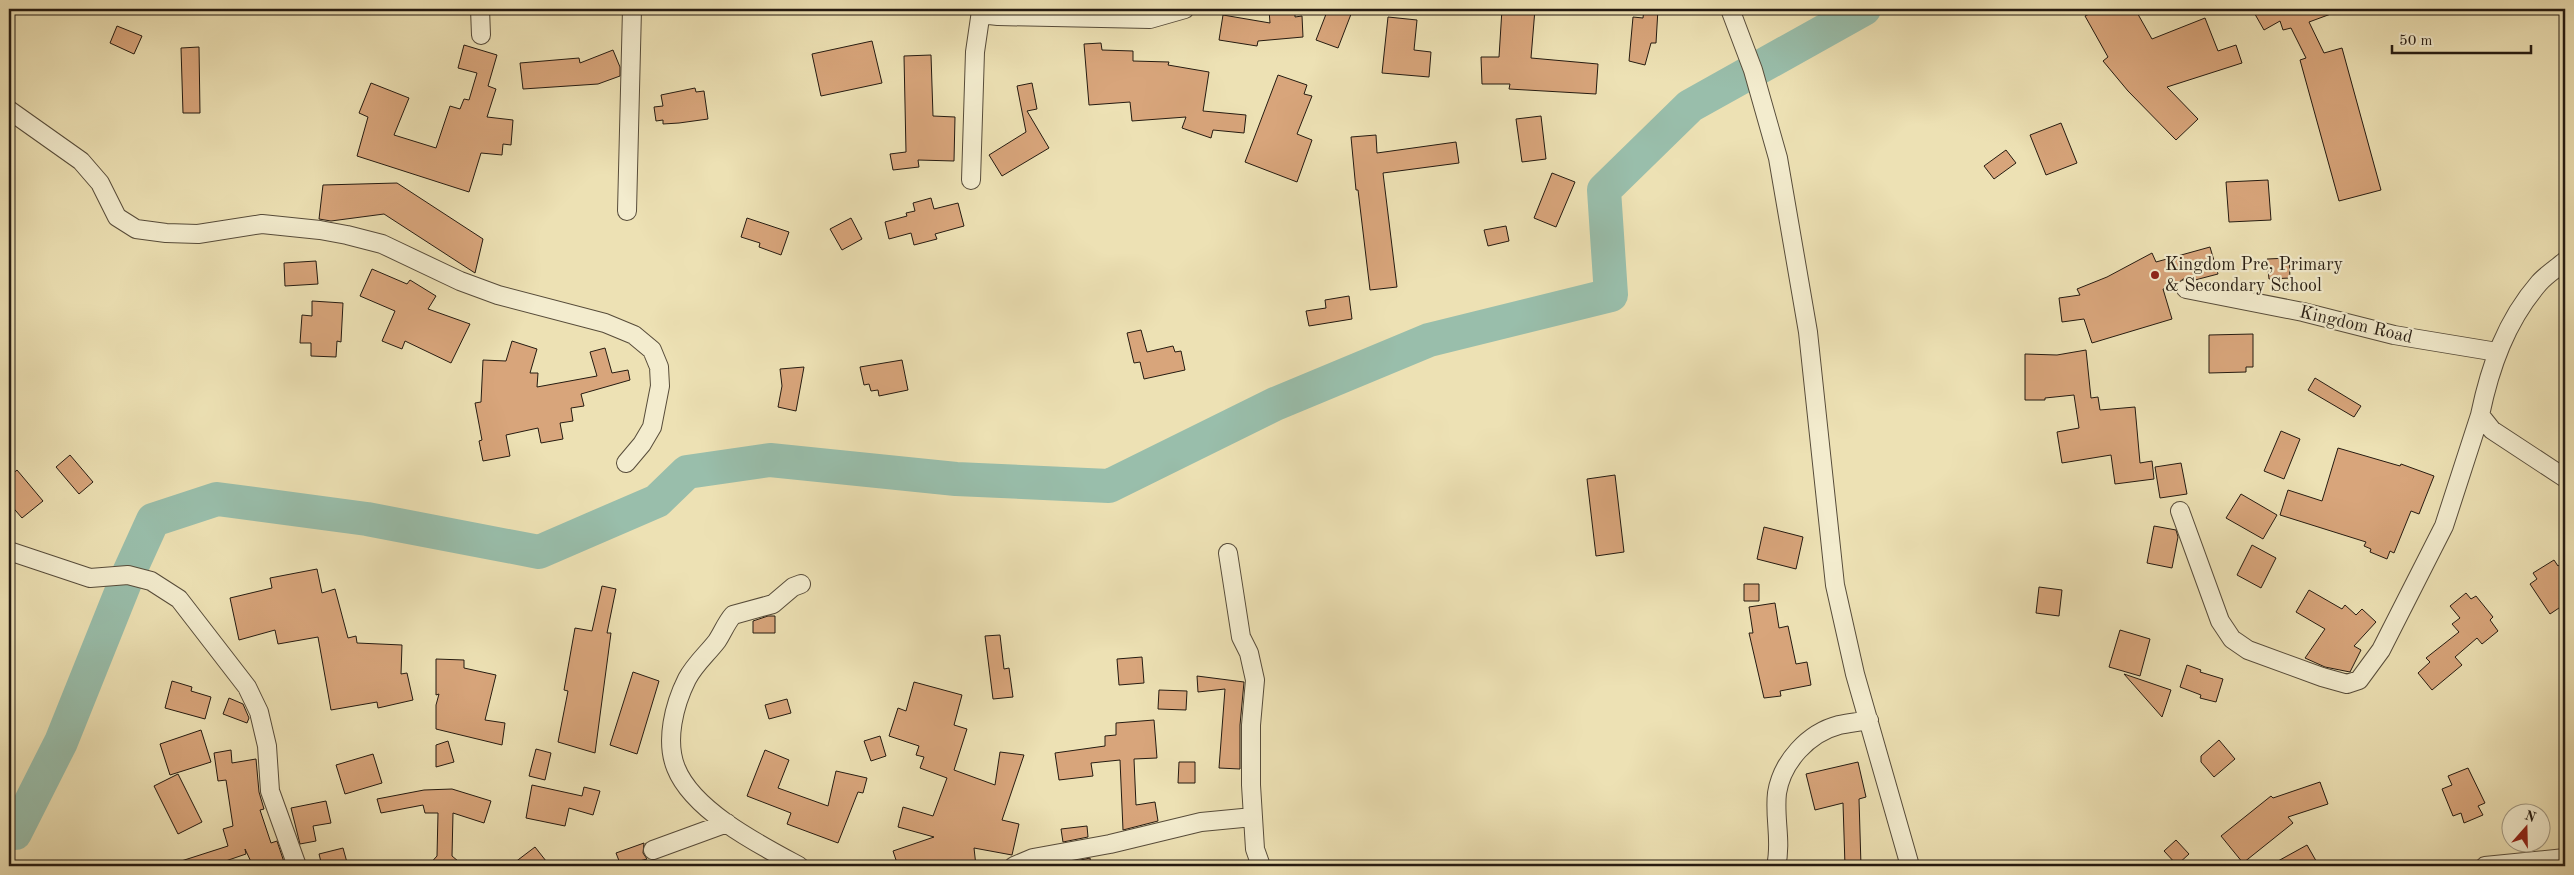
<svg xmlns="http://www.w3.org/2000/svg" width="2574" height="875" viewBox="0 0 2574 875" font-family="'Old Standard TT',serif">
  <rect width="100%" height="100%" fill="#ede1b4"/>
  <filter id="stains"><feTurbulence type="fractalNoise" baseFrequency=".004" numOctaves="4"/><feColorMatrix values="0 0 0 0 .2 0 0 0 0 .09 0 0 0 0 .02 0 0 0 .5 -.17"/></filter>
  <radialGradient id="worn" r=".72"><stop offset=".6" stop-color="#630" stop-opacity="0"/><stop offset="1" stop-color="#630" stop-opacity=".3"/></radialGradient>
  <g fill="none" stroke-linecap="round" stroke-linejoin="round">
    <path stroke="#99beab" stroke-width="34" d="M9,833H15L61,742L128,575L153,520L217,499L367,519L539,552L657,501L687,472L770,460L956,479L1109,486L1275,404L1429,340L1611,295L1604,190L1690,106L1864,9"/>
  </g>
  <path fill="#d8a57b" stroke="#251b11" d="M1295,9V17L1302,16L1303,37L1258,41L1257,46L1219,40L1223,15L1270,23L1269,10Z
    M1328,9H1353L1338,48L1316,40Z
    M1502,9H1535L1531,58L1598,64L1596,94L1509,89L1510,84H1482L1481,57H1499Z
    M1644,9H1658L1656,43H1651L1645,65L1629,61L1633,17L1643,18Z
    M2099,9H2135L2152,39L2205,18L2218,51L2236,45L2242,63L2167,87L2198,119L2176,140L2128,91L2103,61L2108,57L2085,16Z
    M2252,9H2339V11L2309,22L2324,53L2342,48L2381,190L2339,201L2300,60L2306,58L2291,28L2283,30L2280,21L2264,30Z
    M1388,17L1417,20L1414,50L1431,52L1429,77L1382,73Z
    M117,26L142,36L134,54L110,43Z
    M872,41L882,83L821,96L812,54Z
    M1101,43L1102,50L1133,51V61L1169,62L1168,65L1209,72L1203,111L1246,115L1244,133L1213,130L1211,138L1182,128L1186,117L1132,121L1130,102L1089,105L1084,44Z
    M464,45L497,55L488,86L496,89L487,117L513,120L511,145L503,144L502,155L481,153L469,192L357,156L368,117L359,113L371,83L409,98L394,135L436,148L450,106L460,109L464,99L469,100L477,73L458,68Z
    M199,47L200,113H183L181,48Z
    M613,50L620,67V76L598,84L523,89L520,63L579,58L580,63Z
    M931,55L933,116L955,117L954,161L918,160L919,167L893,170L890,154L906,152L904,56Z
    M1278,75L1307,85L1304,94L1312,96L1297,134L1312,140L1297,182L1245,162Z
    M1032,83L1037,109L1027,111L1049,148L1002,176L989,155L1026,132L1017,86Z
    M695,88L696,92L704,91L708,119L679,123L663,124V120L656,121L654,107L663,106L661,95Z
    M1541,116L1546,159L1522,162L1516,119Z
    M2061,123L2077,163L2046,175L2030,135Z
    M1376,135L1377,153L1456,142L1459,163L1383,173L1397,287L1370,290L1358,190H1356L1351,137Z
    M2006,150L2016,163L1994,179L1984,166Z
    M1552,173L1575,182L1556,227L1534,218Z
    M2268,180L2271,220L2229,222L2226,182Z
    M397,183L483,239L475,273L384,214L331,221L319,219L323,185Z
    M931,198L934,209L958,203L964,226L935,234L937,239L914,245L911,233L889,239L885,222L907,216L906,213L915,211L913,203Z
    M747,218L789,232L781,255L759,247L760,243L741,237Z
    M851,218L862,239L842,250L830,229Z
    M1506,226L1509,241L1488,246L1484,230Z
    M2210,247L2218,274L2195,280L2183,279L2176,285L2163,289L2172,319L2092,343L2084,319L2062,322L2059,298L2080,295L2077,289L2107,277L2152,253L2156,262Z
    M2289,258L2290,278L2269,279L2267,259Z
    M316,261L318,284L285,286L284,263Z
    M372,269L407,284L410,280L436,296L428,309L470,324L451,363L405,341L402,349L382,341L395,311L360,296Z
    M1349,296L1352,319L1309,326L1306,311L1326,308L1325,300Z
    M312,301L343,303L341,342L337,341L336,357L311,356V343H300L302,315L312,316Z
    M1141,330L1147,352L1173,346L1175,352L1181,351L1185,370L1144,379L1140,362L1134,363L1127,333Z
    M2253,334V367H2246V372L2209,373V335Z
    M512,341L537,349L530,373H538L537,387L597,376L590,352L605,348L612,373L628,370L630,380L581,394L584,406L571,408L573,421L560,423L563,439L541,443L538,428L506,435L510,456L483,461L479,441L482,440L475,403L481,402L483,360L506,361Z
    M2086,350L2091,398L2098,397L2100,410L2135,407L2140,463L2152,461L2154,479L2115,484L2111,455L2062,463L2057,432L2079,428L2074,395L2045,398V400H2025V354L2057,355Z
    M902,360L908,390L879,396L878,390L871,391L869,384L864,385L860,367Z
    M804,367L796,411L778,407L782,386L780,369Z
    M2315,378L2361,406L2354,417L2308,390Z
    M2281,431L2300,439L2284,479L2264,471Z
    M2338,448L2400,466L2401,464L2434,476L2419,514L2411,511L2394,553L2390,551L2387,559L2370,552L2371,549L2364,546L2366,542L2280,515L2288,490L2322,501Z
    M70,455L93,482L79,494L56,467Z
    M2181,463L2187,494L2160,498L2155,467Z
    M17,470L43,501L22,518L9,503V477Z
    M1615,475L1624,552L1596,556L1587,479Z
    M2241,494L2277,515L2263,539L2226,518Z
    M2154,526L2176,530L2178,537L2172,568L2147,563Z
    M1764,527L1803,537L1796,569L1757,559Z
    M2252,545L2276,558L2261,588L2237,575Z
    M2554,560L2558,566L2565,561V604L2550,614L2530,584L2537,579L2533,573Z
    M317,569L322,593L335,589L348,638L356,636L357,643L402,645L401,674L407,673L413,700L378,708L377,702L331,710L318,637L278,644L275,630L239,640L230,598L272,588L270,578Z
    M1744,584H1759V601H1744Z
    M602,586L616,589L607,633H611L595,753L558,742L568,691L564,690L575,628L592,631Z
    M2039,587L2062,590L2059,616L2036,613Z
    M2309,590L2342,609L2345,605L2356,615L2362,609L2376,622L2354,646L2361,650L2350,672L2325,667L2305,658L2325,629L2296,612Z
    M2466,593L2471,599L2476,596L2493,617L2490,620L2498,631L2482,644L2477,638L2455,657L2462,665L2432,690L2418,673L2430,662L2426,658L2459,632L2452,624L2460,618L2450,606Z
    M1775,603L1779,628L1788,626L1796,664L1807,662L1811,685L1780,691L1781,696L1764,698L1749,633H1753L1749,607Z
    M768,616H775V633H753V621Z
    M2120,630L2150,639L2140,676L2109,667Z
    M1000,635L1004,669L1009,668L1013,697L993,699L985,636Z
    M1142,657L1144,683L1119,685L1117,659Z
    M436,659L464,660V668L496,675L485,720L505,723L502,745L436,729V705L439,694L436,695Z
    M2187,665L2201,670L2200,672L2223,679L2216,702L2200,698L2201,695L2180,687Z
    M633,672L659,681L637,754L610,745Z
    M2124,674L2171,690L2162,717Z
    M1197,676L1244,682L1240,725V769L1219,768L1225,689L1198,692Z
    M172,681L192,687L191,691L211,697L205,719L165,708Z
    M914,682L962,695L954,725L967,729L954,770L995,785L1000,752L1024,755L1002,820L1019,824L1012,855L974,848L976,866H898L893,851L934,837L898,827L903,807L933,816L947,778L920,768L924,757L916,755L919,746L889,736L898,708L906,711Z
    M1159,690L1187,691L1186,710L1158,709Z
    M229,698L243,704L249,718L247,723L223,714Z
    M787,699L791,713L769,719L765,705Z
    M1154,720L1157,758L1134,759L1136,805L1155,802L1158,821L1123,830L1120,760L1091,763L1093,776L1059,780L1055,753L1105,746V736L1116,735V723Z
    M201,730L211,762L170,775L160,744Z
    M880,736L886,756L871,761L864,741Z
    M2219,740L2235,759L2214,777L2201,762V756Z
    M448,741L454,762L436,767V745Z
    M536,749L551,753L545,780L529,776Z
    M231,750L232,763L256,759L259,792L264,809L260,810L271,843L277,841L284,862L273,866H253L245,849L246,854L211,866H176L175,863L228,846L223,829L233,826L226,780L218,781L214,753Z
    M765,750L789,760L778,788L828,806L836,771L867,778L863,793L858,792L838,843L787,824L791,813L747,796Z
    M373,754L382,783L345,794L336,765Z
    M1179,762H1195V783H1178Z
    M1858,762L1866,797L1859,799L1861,866H1845L1843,803L1815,810L1806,774Z
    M2468,768L2485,803L2478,806L2483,815L2464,823L2461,813L2453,816L2442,789L2452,785L2448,776Z
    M178,774L202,822L178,834L154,786Z
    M2320,782L2328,804L2288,817L2293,823L2243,863L2221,836L2271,796L2273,798Z
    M532,785L582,796L584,787L600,791L593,815L569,808L565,826L526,818Z
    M452,789L491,801L484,823L453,813L452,856L464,866H428L437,856L438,813H425L423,805L381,813L377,799L424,790Z
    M326,801L331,823L313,826L316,841L300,844L291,808Z
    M1087,826L1088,837L1063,842L1061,829Z
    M2176,840L2189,854L2177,865L2164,851Z
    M644,843L643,853L647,859L621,866L616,853Z
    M2307,845L2319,866H2269Z
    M535,847L550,866H510Z
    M343,848L348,866H322L319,854Z
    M1090,858L1091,866H1061L1062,864Z"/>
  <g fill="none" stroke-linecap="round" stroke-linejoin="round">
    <g stroke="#574c3a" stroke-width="20">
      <path id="minor" d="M480,9L481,35
        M981,9L989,15L998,16L1150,19L1185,9
        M1730,9L1753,70L1778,158L1808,332L1835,585L1855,674L1910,866
        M9,110L81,161L100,183L117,217L136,229L166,233L198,234L262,224L320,230L347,235L382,244L460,281L498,295L605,323L634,335L652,350L659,367L660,386L652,427L642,444L626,463
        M971,180L975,52L981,11
        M627,211L632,9
        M2565,261C2557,268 2546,275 2539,283C2506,321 2490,367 2480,415L2492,430L2565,478
        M2186,289L2303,312L2394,335L2497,352
        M2180,511L2220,621L2232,639L2248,650L2322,677L2347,684L2359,680L2381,650L2444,526L2480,415
        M9,551L90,578L128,575L151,581L179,599L247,687L259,712L267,746L270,791L297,866
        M1228,553L1241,637L1249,653L1255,680L1251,725V785L1255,849L1261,866
        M653,850L727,823
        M799,866C760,845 693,811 676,768C665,741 674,705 687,679C695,664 707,654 717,641C723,632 726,623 733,615L773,604L793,587L801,584
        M1014,866L1033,858L1110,844L1201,822L1253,817
        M1776,866C1782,842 1774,818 1777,793C1782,762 1808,733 1839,725C1848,723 1859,722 1869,720
        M2485,866L2565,858"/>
    </g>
    <use href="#minor" stroke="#f3ecce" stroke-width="18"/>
  </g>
  <circle fill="#8f2418" stroke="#f3ecce" stroke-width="2" cx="2155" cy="275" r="5"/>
  <g text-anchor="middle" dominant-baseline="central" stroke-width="4.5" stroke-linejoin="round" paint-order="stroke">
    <g font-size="18" fill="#251b11" stroke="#f3ecce" text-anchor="start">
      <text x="2165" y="265">Kingdom Pre, Primary<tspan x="2165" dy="21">&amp; Secondary School</tspan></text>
    </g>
    <g font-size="18" fill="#251b11" stroke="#f3ecce">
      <text transform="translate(2356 325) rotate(13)">Kingdom Road</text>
    </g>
  </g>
  <rect width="2574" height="875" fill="none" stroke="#ede1b4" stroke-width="30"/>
  <rect x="10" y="10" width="2554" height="855" fill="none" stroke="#251b11" stroke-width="2.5"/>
  <rect x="15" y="15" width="2544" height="845" fill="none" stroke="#251b11"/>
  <g transform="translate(2526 828) rotate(20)"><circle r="24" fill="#f3ecce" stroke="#a19882"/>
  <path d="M0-4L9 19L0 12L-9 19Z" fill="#8f2418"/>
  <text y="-8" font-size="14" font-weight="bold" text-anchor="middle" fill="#251b11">N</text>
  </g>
  <path d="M2392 45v8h139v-8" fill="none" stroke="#251b11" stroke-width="2.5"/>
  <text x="2399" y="45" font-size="15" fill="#251b11" stroke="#f3ecce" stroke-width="4" paint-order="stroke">50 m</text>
  <rect width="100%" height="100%" filter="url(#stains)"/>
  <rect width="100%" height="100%" fill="url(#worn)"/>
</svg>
